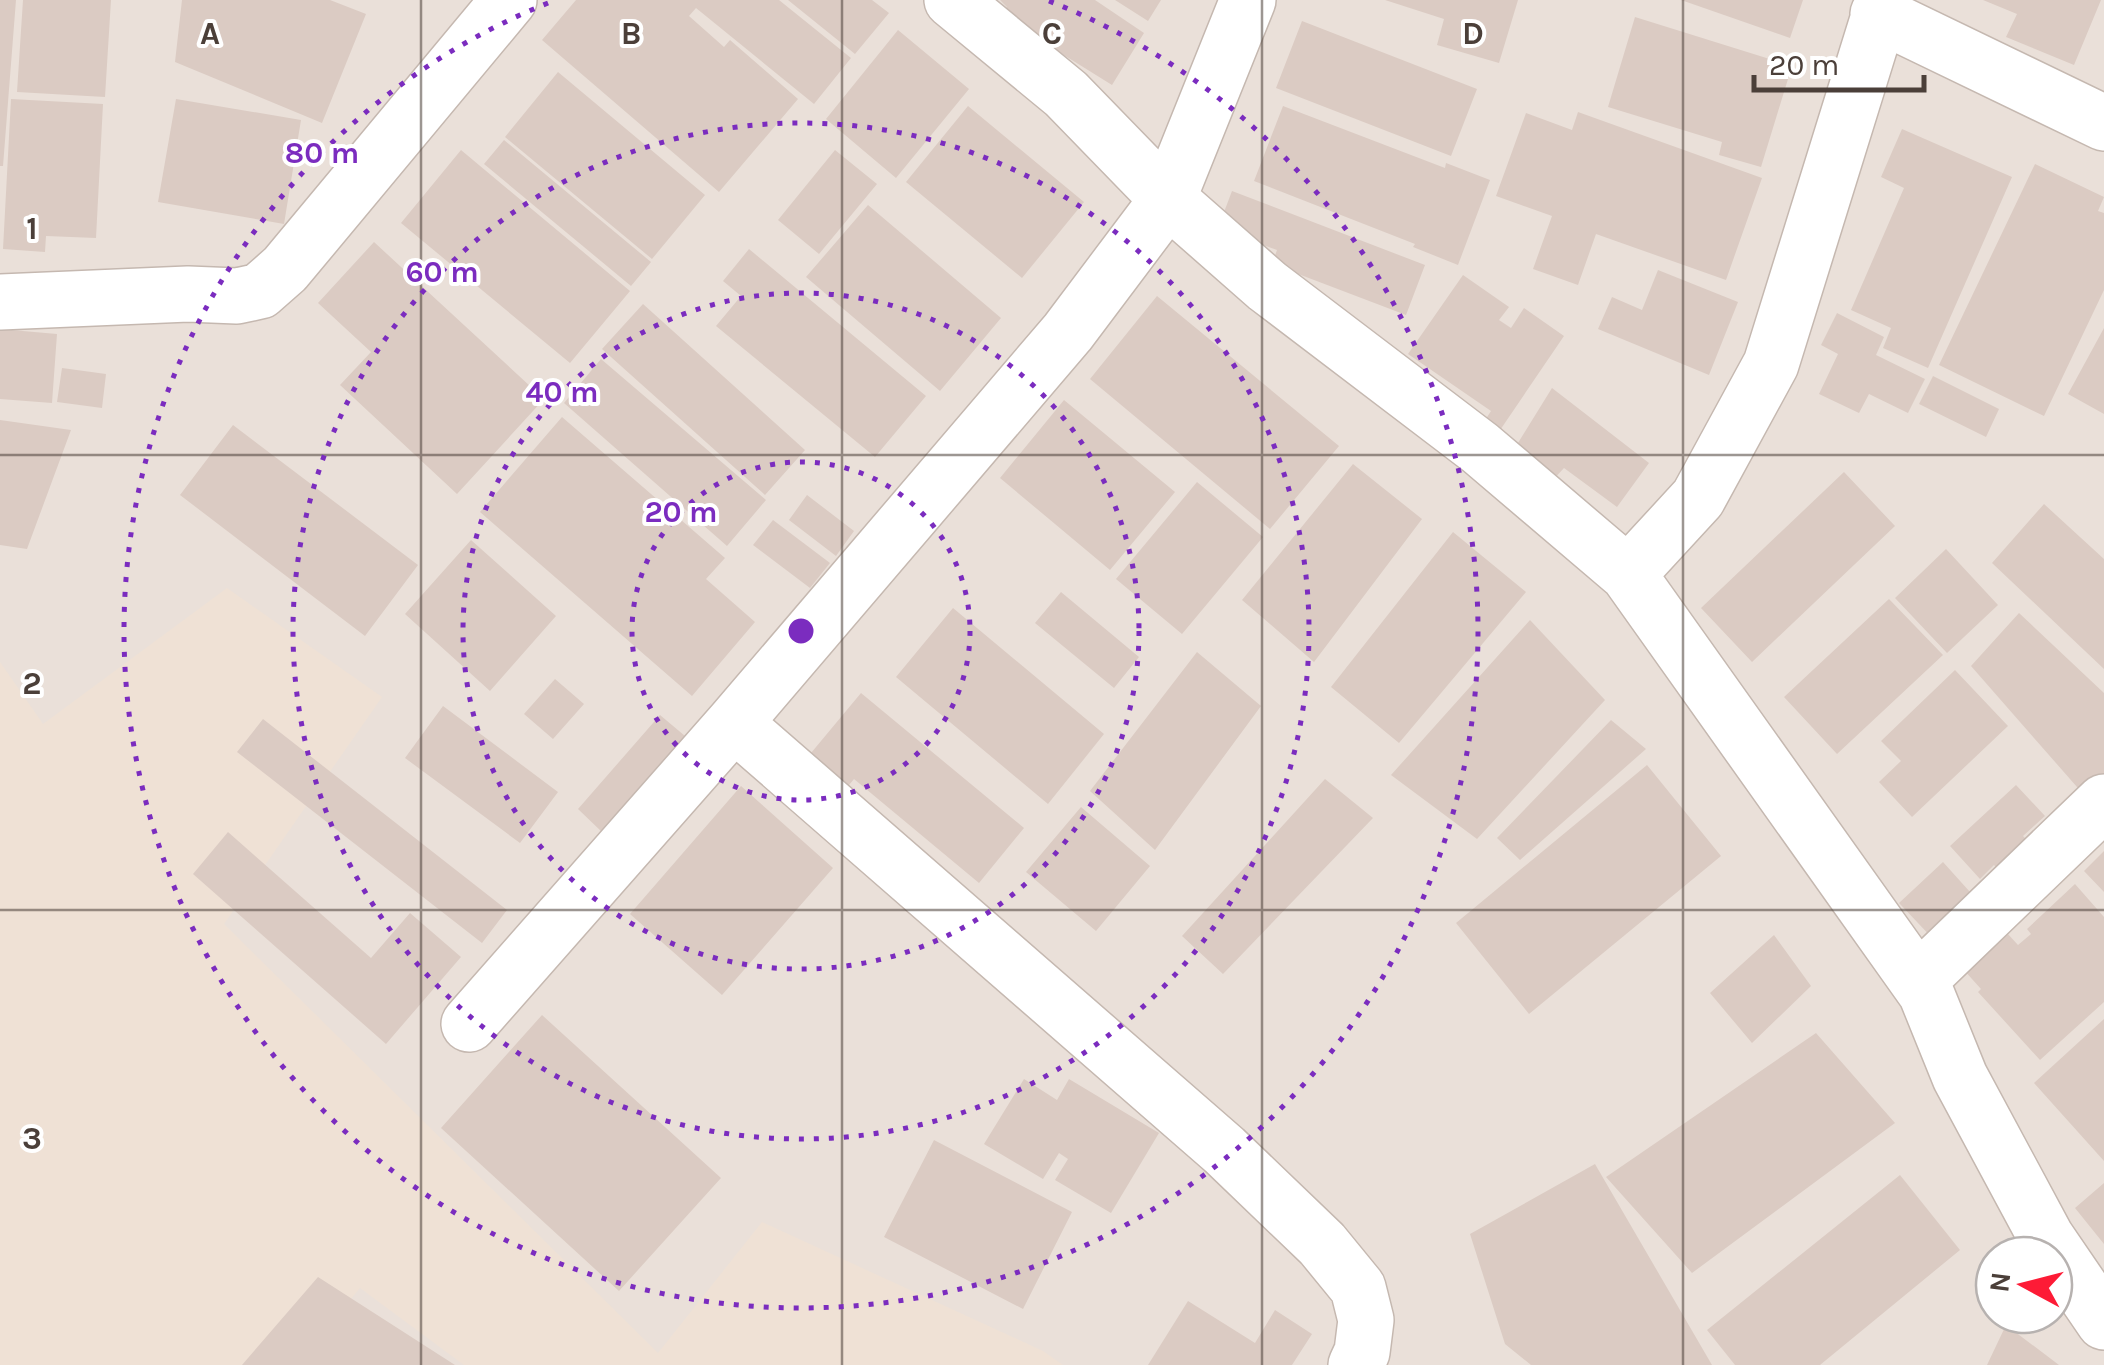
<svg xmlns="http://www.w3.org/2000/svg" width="2104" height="1365" viewBox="0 0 2104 1365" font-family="Karla,sans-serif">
  <rect width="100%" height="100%" fill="#f6f0eb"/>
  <path fill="#eae0d9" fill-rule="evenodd" d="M0,0H2104V1365H0ZM1994,1255H2054V1315H1994Z"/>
  <path fill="#efe1d5" d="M227,588L382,697L224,924L658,1353L762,1222L1043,1351L1063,1365H464L360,1288L296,1365H0V662L43,724Z"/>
  <path fill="#dbcbc3" d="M0,0H16L3,166H0Z
    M23,0H111L105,97L17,92Z
    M182,0H330L366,14L322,123L175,62Z
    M576,0H779L851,58L814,104L696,8L689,16L724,47L730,40L798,99L719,192L542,40Z
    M788,0H872L889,13L855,54Z
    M1000,0H1095L1144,33L1112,85L1001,16L1007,7Z
    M1115,0H1161L1148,21Z
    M1385,0H1518L1499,63L1437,45L1444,19Z
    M1681,0H1803L1790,38Z
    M1983,0H2101L2074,65L2006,37L2017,14Z
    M1635,17L1792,66L1761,167L1719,155L1722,142L1608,107Z
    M1302,21L1477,89L1451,156L1276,88Z
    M898,30L969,89L896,178L826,119Z
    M558,72L705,195L652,259L505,137Z
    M11,99L103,104L96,238L46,236L45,252L3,249Z
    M176,99L301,120L284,224L158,202Z
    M968,106L1084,202L1022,278L906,182Z
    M1283,106L1445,168L1446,163L1490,180L1458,265L1413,247L1415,244L1254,181Z
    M1578,112L1762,178L1726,280L1596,234L1578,285L1533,269L1552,216L1496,196L1526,113L1572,130Z
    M1902,129L2012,177L1928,368L1883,348L1891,328L1851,310L1904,188L1881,177Z
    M504,140L651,262L631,286L484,164Z
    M461,150L630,291L570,363L401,223Z
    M835,150L877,184L819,254L778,220Z
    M2035,164L2104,197L2098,211L2104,213V290L2044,416L1939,365Z
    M1232,191L1425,265L1406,315L1272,264L1277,250L1218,228Z
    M868,205L1001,318L940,391L806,277Z
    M374,242L544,399L457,494L340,385L371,352L318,303Z
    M749,249L926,396L875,457L716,326L741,296L723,281Z
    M1658,270L1738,302L1709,375L1598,329L1612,297L1642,310Z
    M1463,275L1509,307L1499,320L1511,328L1524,308L1564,336L1494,439L1480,428L1491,411L1408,354Z
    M1157,296L1339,446L1270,529L1090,379Z
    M643,304L805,450L765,495L602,349Z
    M1837,313L1884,337L1876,355L1925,379L1908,413L1869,394L1859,413L1819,394L1838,354L1821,345Z
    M2104,328V414L2068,394Z
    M0,329L57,334L52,403L0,399Z
    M601,359L766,500L727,546L564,403Z
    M62,368L106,374L102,408L57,402Z
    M1933,376L1999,409L1986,437L1919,404Z
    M1552,388L1649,463L1617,507L1564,468L1551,482L1513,451Z
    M1064,400L1175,492L1110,570L1000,478Z
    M562,417L725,558L706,579L755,622L692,696L480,512Z
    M0,420L71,430L27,549L0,545Z
    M233,425L418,565L365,636L180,495Z
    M1353,464L1422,519L1314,662L1242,600Z
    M1844,472L1895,526L1752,662L1701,608Z
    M1197,482L1263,537L1182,634L1116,579Z
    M807,495L854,531L836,556L789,520Z
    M2044,504L2104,559V669L1992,563Z
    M773,520L830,563L810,588L753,545Z
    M1453,532L1526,592L1399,743L1331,687Z
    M471,540L556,616L490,691L405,614Z
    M1946,549L1998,605L1947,653L1895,598Z
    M1061,592L1139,657L1114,688L1035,623Z
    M1889,599L1943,655L1837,754L1784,697Z
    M953,608L1104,734L1048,804L896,677Z
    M2019,613L2104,693V790L2091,803L1971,666Z
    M1530,620L1605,700L1477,839L1391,775Z
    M1197,652L1261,706L1155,850L1090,791Z
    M1955,670L2008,726L1912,817L1879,782L1901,761L1881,741Z
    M555,679L584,704L553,739L524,714Z
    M861,693L1024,828L979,883L854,779L844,791L806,759Z
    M443,706L558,792L520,843L405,758Z
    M660,715L685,736L603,833L578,809Z
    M263,719L507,910L482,943L237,752Z
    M1611,720L1646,749L1520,860L1497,838Z
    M1647,765L1721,856L1529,1014L1456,923Z
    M1325,779L1373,818L1223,974L1182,936Z
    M2016,785L2045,816L2023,836L2039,853L2008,881L1994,865L1980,879L1950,846Z
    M741,786L833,868L722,995L630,914Z
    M1081,807L1150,866L1096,931L1026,872Z
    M228,832L371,958L410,913L461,957L386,1044L193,874Z
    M2104,851V892L2084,871Z
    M1943,862L1979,902L1936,942L1899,903Z
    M2075,884L2104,917V1002L2040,1060L1978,992L1981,989L1954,959L1996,921L2018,945L2031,934L2027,929Z
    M1774,935L1811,986L1752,1043L1710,993Z
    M542,1015L721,1178L619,1291L441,1128Z
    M2104,1019V1161L2034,1083Z
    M1816,1033L1895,1123L1692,1273L1606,1177Z
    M1024,1079L1057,1100L1069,1079L1159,1133L1111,1213L1055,1180L1068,1159L1059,1153L1043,1179L984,1144Z
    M934,1140L1072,1212L1023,1309L884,1237Z
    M1595,1164L1712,1365H1531L1505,1344L1470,1234Z
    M1900,1175L1960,1250L1820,1365H1735L1707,1330Z
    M2104,1183V1244L2075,1208Z
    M318,1277L455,1365H242Z
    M1188,1301L1255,1343L1275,1310L1312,1334L1292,1365H1148Z
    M2006,1325L2059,1365H1987Z"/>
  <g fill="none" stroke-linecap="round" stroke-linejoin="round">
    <g stroke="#c5b8b0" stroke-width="58">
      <path id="minor" d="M952,0L1066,94L1168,199L1267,286L1480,448L1628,574L1926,993L1960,1077L2046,1237L2104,1322
        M1878,14L2104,123
        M0,302L188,294L237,296L260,291L285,269L509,0
        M1628,574L1698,498L1771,364L1884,0
        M734,723L1224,1150L1322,1244L1358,1288L1366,1320L1362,1352L1356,1365
        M1918,981L2104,802
        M469,1024L734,723L1068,332L1168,199L1248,0"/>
    </g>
    <use href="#minor" stroke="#fff" stroke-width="55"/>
  </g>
  <path fill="none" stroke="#4b3f39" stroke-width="2.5" stroke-opacity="0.55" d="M421,0V1365M842,0V1365M1262,0V1365M1683,0V1365M0,455H2104M0,910H2104"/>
  <g fill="none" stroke="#7b2cbf" stroke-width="5" stroke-dasharray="5 10">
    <circle cx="801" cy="631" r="169"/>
    <circle cx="801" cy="631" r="338"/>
    <circle cx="801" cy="631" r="508"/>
    <path d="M1049 1A677 677 0 1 1 553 1"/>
  </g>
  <g font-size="32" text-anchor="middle" font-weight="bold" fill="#4b3f39" stroke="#fff" stroke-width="8" stroke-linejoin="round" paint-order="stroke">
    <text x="210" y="44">A</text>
    <text x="631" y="44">B</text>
    <text x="1052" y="44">C</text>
    <text x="1473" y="44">D</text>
    <text x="32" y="239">1</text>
    <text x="32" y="694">2</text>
    <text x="32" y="1149">3</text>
  </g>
  <circle cx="801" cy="631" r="15" fill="#7b2cbf" stroke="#fff" stroke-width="5"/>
  <g font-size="30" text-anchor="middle" font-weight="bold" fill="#7b2cbf" stroke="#fff" stroke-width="8" stroke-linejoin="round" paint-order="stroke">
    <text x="322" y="163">80 m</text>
    <text x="442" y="282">60 m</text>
    <text x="562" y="402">40 m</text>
    <text x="681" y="522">20 m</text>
  </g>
  <g transform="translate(2024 1285) rotate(277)"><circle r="48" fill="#ffffff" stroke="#b7b2b0" stroke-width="2.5"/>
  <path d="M0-8L18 38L0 25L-18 38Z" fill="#fd1b36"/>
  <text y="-15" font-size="28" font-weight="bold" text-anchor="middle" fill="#4b3f39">N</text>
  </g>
  <path d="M1754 75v15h170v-15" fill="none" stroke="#4b3f39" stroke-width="5"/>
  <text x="1769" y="75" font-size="30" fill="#4b3f39" stroke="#ffffff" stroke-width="8" paint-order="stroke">20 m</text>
</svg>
